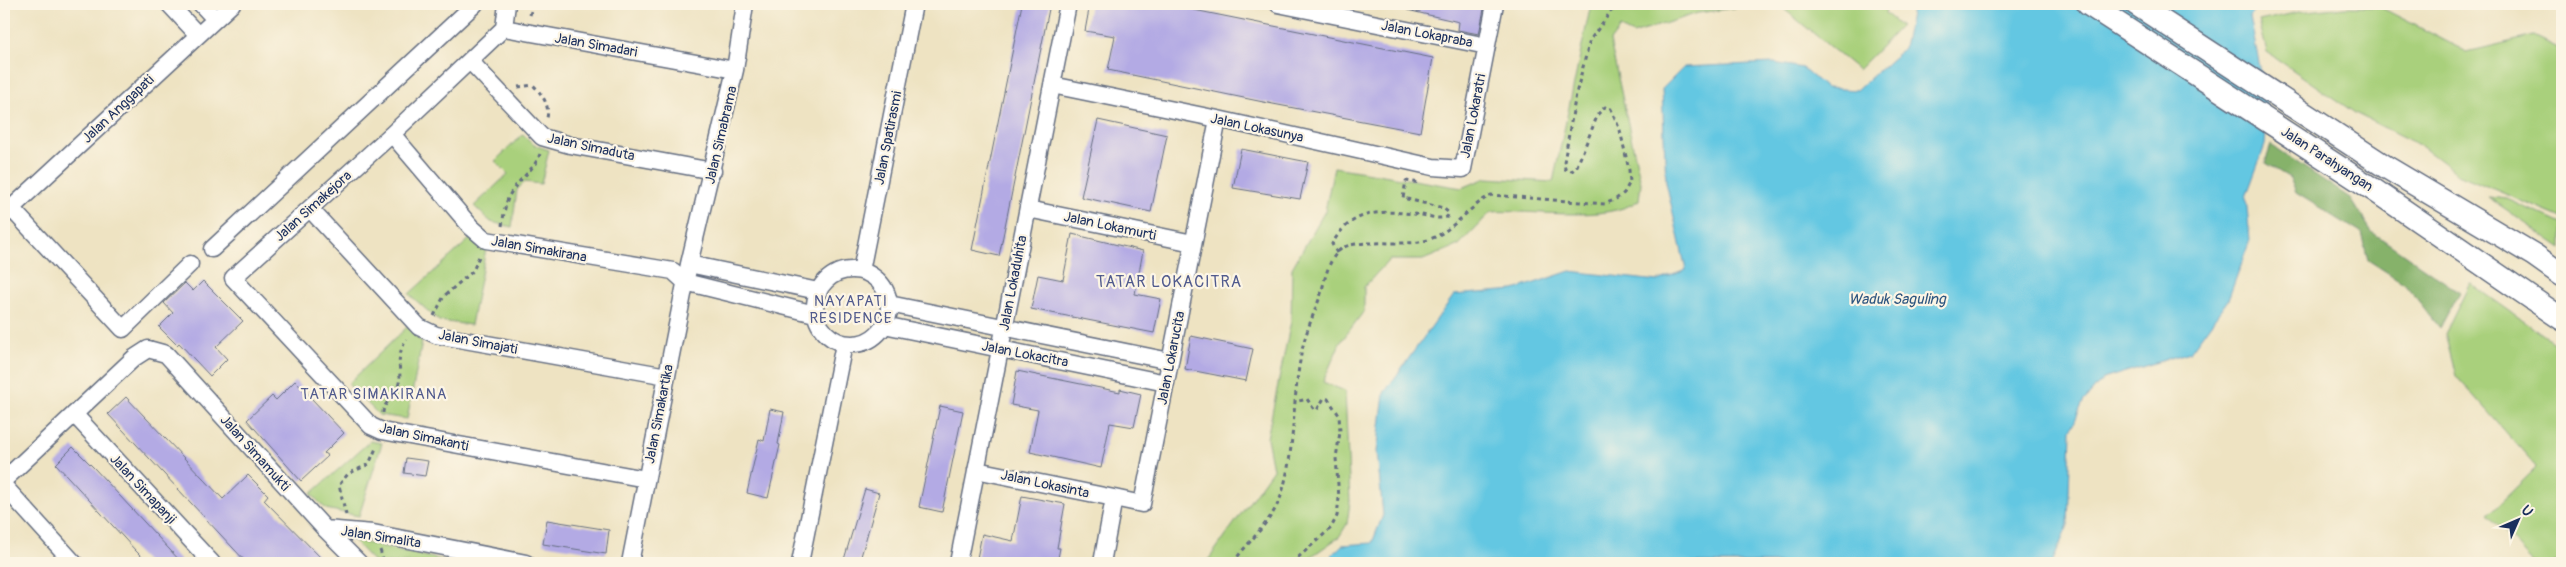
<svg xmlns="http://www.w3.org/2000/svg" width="2566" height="567" viewBox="0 0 2566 567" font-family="Pangolin,sans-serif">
  <rect width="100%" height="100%" fill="#fcf5e5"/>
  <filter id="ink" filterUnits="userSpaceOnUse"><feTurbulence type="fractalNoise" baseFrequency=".02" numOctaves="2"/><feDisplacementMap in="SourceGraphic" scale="10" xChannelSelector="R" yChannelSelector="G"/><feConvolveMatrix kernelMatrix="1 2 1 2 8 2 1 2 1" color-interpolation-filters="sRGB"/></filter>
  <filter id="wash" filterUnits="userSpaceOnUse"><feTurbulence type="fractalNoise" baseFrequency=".0096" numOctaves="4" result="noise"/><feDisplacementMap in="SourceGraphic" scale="20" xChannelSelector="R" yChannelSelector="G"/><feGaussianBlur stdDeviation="1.12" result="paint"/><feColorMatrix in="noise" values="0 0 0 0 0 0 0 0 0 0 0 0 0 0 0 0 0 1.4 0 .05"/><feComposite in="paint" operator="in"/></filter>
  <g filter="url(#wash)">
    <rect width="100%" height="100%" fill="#eee3c2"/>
    <path fill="#a9d07b" stroke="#62806c" d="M1591,4H1761L1698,13L1633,34L1620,28L1610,41L1641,183L1639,200C1608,224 1531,209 1491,212L1459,245L1423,260H1389L1364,287V311L1340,343L1323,382L1345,391L1350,502L1347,524L1339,537L1302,563H1206L1273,469L1267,438L1291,321L1292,268L1325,211L1334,167L1462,188L1486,178L1553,182Z
      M1778,4H1887L1885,13L1901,26L1858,70Z
      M2344,7H2380L2467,52L2534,36L2562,50V218L2458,174L2421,146L2355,113L2267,52L2259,21L2299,12Z
      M523,134L534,145L549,150L541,184L524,182L517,190L512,227L491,222L474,206L508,174L495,161Z
      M2488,197L2507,199L2562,224V248Z
      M472,237L486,249L471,325L439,321L409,294Z
      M2470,283L2562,348V563H2533L2488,515L2537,467L2456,376L2445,334Z
      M407,327L422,342L407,419L379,415L348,384Z
      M370,441L382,443L359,516L326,509L311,494Z
      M353,540L447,561L446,563H375Z"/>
    <path fill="#86b26b" stroke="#507064" d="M2271,145L2350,198L2372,232L2459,292L2440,328L2405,284L2368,260L2361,233L2296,193L2290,178L2265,163Z"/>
    <path fill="#64c7e2" stroke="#407ba0" d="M1913,4H2257L2250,17L2268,108L2265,145L2246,197L2250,240L2228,300L2190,352L2103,379L2083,402L2071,430L2068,525L2052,563H1324L1342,545L1372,543L1383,515L1377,452L1384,393L1454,295L1514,290L1570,271L1657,281L1686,270L1666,182L1662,89L1684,67L1774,63L1803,68L1826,88L1857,90L1904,48Z"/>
    <g id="blocks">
      <path fill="#b3aae4" d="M1022,4H1050L999,256L972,250Z
        M1090,4H1164L1433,58L1420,132L1273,104L1108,70L1115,36L1085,31Z
        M1408,4H1485L1479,34L1458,30L1459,22L1407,10Z
        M1098,120L1167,135L1151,212L1081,197Z
        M1241,149L1308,162L1300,199L1233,188Z
        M1072,234L1143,251L1135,294L1161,299L1154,333L1031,309L1038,275L1063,280Z
        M203,281L243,321L216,347L227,359L210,376L179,343L177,345L159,327L173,313L164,303L185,283L193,291Z
        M1191,336L1253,349L1246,381L1185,369Z
        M1017,371L1120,392V389L1141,394L1134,427L1110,423L1101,468L1030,452L1038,410L1011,405Z
        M295,381L344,433L324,453L328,456L301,481L247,420L272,396L276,400Z
        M126,397L223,499L248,475L268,495L264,500L326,563H247L108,414Z
        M940,406L963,411L942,512L919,507Z
        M770,409L784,412L778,444L780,445L768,498L747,493L759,439L764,441Z
        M73,447L94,468L182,563H148L135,550L56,464Z
        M406,458L428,461L425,476L404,473Z
        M865,489L879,493L864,546L859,563H843Z
        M1022,496L1065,504L1057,548H1060L1057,563H976L982,534L1013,541Z
        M547,520L609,530L606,554L543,544Z"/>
    </g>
  </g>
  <g filter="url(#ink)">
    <use href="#blocks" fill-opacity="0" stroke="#656e81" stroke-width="1"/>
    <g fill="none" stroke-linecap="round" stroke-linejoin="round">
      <g stroke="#656e81" stroke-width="19">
        <path id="minor" d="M169,4L198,35
          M201,4L215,19
          M1278,4L1487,46
          M504,28L507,4
          M470,61L542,137L570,145L713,171
          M1052,85L1218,119L1433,167L1463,169L1495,4
          M392,134L471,227L486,240L673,271L685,282L815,314
          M11,208L123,329L190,264
          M310,209L419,327L436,335L667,376
          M1028,209L1193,243
          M4,215L232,4
          M212,249L475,4
          M689,264L818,291
          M815 307a37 37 0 1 1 74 0a37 37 0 1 1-74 0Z
          M861,271L914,4
          M889,304L1170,361
          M884,325L1166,383
          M74,414L212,563
          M976,470L1114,498
          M646,479L382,431L371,426L233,278L392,134L504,28L735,70
          M4,480L134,358L148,349L166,354L325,529L359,563
          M4,486L74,563
          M325,529L373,533L526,563
          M630,563L689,264L735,70L745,4
          M800,563L844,344
          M958,563L1068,4
          M1102,563L1114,498L1142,504L1218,119"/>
      </g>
      <g stroke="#656e81" stroke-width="25">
        <path id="secondary" d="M2088,4L2374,190L2562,319
          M2136,4L2386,167L2534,255L2562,275"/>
      </g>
      <path stroke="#656e81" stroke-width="3" stroke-dasharray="4 4" stroke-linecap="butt" d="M530,15L533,4
        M518,87L533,85C542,94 550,105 547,118
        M502,226C504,214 505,201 512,191C521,177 534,170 540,154
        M1337,253L1332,244C1352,208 1383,210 1421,215C1430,216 1438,220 1447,217L1449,213L1443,208L1403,198L1406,181L1420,183
        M434,316L444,296L473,271L480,254
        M383,413C383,403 394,398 397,389C405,371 392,361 407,339
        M346,515L339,485L348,474L369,464L377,446
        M380,550L384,563
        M1233,563C1248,541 1272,522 1281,496C1295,453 1292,406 1300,361C1303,339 1312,318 1320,297C1325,281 1327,260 1341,249C1353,239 1401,245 1419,242C1450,237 1465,209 1491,195L1605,204L1616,199L1624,193L1630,182L1629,170L1620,130L1611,109L1605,107L1598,114L1577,166L1572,171L1565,169L1564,162L1576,94L1590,40L1612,10L1609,4
        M1292,563L1331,528L1337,516L1339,498L1336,458L1340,432L1339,415L1328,399L1324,398L1317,410L1313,408L1307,399L1295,402"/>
      <use href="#minor" stroke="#fff" stroke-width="16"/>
      <use href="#secondary" stroke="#fff" stroke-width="22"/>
    </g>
  </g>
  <g text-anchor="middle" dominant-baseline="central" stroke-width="4.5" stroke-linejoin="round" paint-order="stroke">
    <g font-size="14" fill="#1b2f5e" stroke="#fcf5e5">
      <text transform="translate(1427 34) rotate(11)">Jalan Lokapraba</text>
      <text transform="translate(596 45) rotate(10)">Jalan Simadari</text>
      <text transform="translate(118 109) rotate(-43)">Jalan Anggapati</text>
      <text transform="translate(1473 116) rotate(-79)">Jalan Lokaratri</text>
      <text transform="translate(1257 128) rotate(12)">Jalan Lokasunya</text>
      <text transform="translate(721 135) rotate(-77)">Jalan Simabrama</text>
      <text transform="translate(888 138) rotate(-79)">Jalan Spatirasmi</text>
      <text transform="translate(591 147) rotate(12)">Jalan Simaduta</text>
      <text transform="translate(2327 159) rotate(33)">Jalan Parahyangan</text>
      <text transform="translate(313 206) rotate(-42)">Jalan Simakejora</text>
      <text transform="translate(1110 226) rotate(12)">Jalan Lokamurti</text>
      <text transform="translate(539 249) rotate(10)">Jalan Simakirana</text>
      <text transform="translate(1013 283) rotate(-79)">Jalan Lokaduhita</text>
      <text transform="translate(478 342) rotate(11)">Jalan Simajati</text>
      <text transform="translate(1025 354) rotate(11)">Jalan Lokacitra</text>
      <text transform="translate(1171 358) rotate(-79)">Jalan Lokarucita</text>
      <text transform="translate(659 414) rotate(-79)">Jalan Simakartika</text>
      <text transform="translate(424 437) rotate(12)">Jalan Simakanti</text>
      <text transform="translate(255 453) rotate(48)">Jalan Simamukti</text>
      <text transform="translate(1045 484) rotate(12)">Jalan Lokasinta</text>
      <text transform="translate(143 489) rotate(47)">Jalan Simapanji</text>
      <text transform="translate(381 537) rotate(9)">Jalan Simalita</text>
    </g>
    <g font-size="15" font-style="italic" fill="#2d557f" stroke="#fcf5e5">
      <text x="1897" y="299">Waduk Saguling</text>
    </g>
    <g font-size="15" letter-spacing="1" fill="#505a8d" stroke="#fcf5e5">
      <text x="851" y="301">NAYAPATI<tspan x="851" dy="17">RESIDENCE</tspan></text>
      <text x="374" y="394">TATAR SIMAKIRANA</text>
    </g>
    <g font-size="16" letter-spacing="1" fill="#505a8d" stroke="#fcf5e5">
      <text x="1169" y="282">TATAR LOKACITRA</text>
    </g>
  </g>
  <rect width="2566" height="567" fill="none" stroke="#fcf5e5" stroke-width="20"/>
  <g transform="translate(2518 520) rotate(45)" stroke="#fcf5e5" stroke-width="4" paint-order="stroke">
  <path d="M0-4L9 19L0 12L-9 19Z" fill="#1b2f5e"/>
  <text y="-8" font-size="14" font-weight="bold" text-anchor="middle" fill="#1b2f5e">U</text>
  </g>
</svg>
